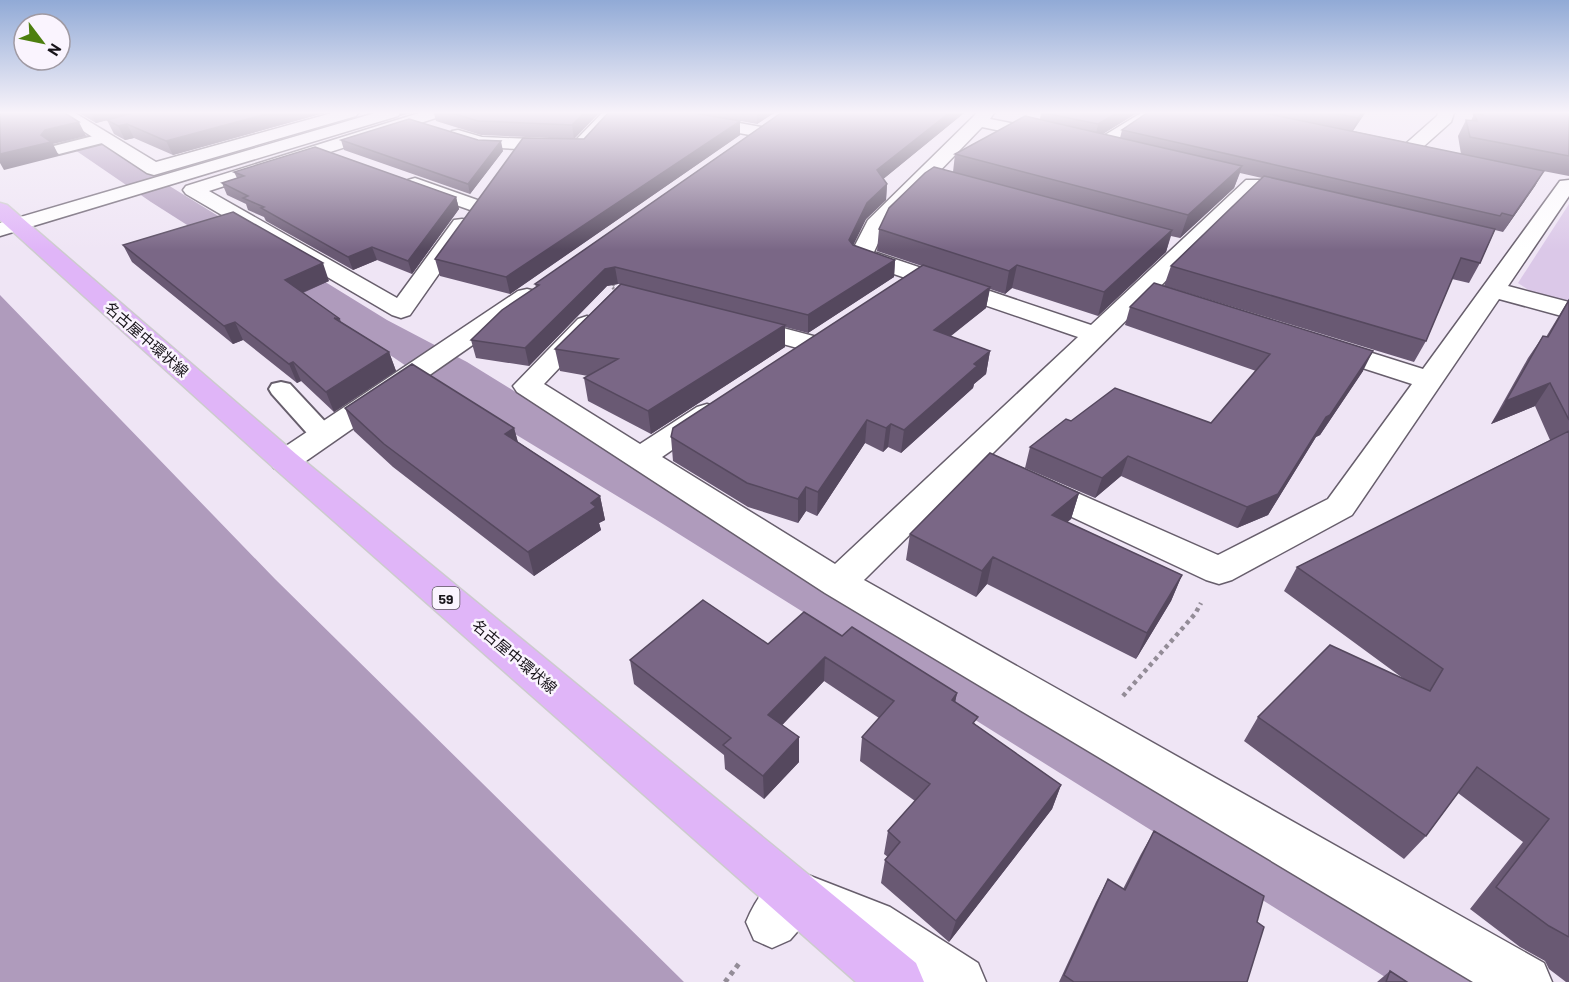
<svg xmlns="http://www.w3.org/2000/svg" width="1569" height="982" viewBox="0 0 1569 982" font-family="Barlow,'Noto Sans JP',sans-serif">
  <rect width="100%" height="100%" fill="#efe5f5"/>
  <path fill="#dbc8e8" d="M1569,204V302L1533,293L1518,283Z"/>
  <path fill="#af9bbc" d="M21,113H51L387,320L467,362L832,586L1504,982H1393L655,519L434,385L371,342L151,202Z
    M0,295L275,579L684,982H0Z"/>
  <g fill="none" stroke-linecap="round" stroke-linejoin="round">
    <g stroke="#675e6c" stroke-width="4">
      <path id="lane" d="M105,133L113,138L110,141L59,154L51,149L54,146Z
        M281,382L290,384L332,429L336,435L332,441L323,443L314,441L272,394L269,389L272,384Z"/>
    </g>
    <g stroke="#675e6c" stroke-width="3">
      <path id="street" d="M56,113H75L156,162L332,113H358L356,116L154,175L147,173Z
        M419,113H444L442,116L209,191L397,298L454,220L462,219L470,220L473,225L410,315L401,318L392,315L186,194L183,190L186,186Z
        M602,113H619L586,151L580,152L480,147L452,139L449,135L452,131L458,130L482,137L575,141Z
        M667,113H684L761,127L767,128L770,132L767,136L761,137L673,121L667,119L665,116Z
        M977,113H994L990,119L1056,132L1059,136L1056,140L1050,141L982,127L885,228L874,252L1091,325L1246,180H1260L1263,184L991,455L1218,555L1328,499L1412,384L1316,353L1312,347L1316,341L1325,339L1334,341L1423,369L1560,181L1569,180V196L1508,286L1569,302V318L1499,299L1352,515L1232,580L1219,584L1206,580L974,471L864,580L1544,963L1552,982H1473L825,593L517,392L513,386L578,319L587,316L596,319L600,324L596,329L544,384L640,444L697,407L707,404L717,407L722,413L717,419L662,457L835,564L1078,337L853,260L850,255L868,220Z
        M1141,113H1160L1104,151H1092L1089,147L1092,143Z
        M1438,113H1454L1451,122L1414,155H1402L1399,151L1402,147L1437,116Z
        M415,178L483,202L486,206L483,210L476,212L408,188L405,184L408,180Z
        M527,289L536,291L539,296L536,301L296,468L285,471L274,468L269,461L274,454L518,291Z
        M741,317L821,338L825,344L821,350L812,352L732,330L728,325L732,320Z
        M795,870L890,907L978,963L986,982H911L855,944L804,924L790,940L772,948L754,940L746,922C757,896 769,880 795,870Z"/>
    </g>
    <g stroke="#675e6c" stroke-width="3">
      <path id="secondary" d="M375,113H400L398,116L0,236V223Z"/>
    </g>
    <g stroke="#cccbcd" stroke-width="3">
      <path id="primary" d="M0,203L7,205L296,454L916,963L924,982H856L274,468L0,220Z"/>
    </g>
    <path stroke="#938c97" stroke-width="3" stroke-dasharray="2 2" stroke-linecap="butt" d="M616,281L612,287L618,293"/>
    <path stroke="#938c97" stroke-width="4.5" stroke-dasharray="4 4" stroke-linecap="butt" d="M1123,696L1195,614L1201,603"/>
    <path stroke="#938c97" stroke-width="5" stroke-dasharray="4.5 4.5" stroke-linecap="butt" d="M725,982L741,961"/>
    <use href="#lane" fill="#fff" fill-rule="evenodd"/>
    <use href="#street" fill="#fff" fill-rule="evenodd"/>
    <use href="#secondary" fill="#fff" fill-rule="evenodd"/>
    <use href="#primary" fill="#e0b5f8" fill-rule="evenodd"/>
  </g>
  <path fill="#695973" d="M79,113H324L173,155L134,138L125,140L114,134L107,120L96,123Z
    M434,113H599L574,139L481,135L436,121Z
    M697,113H774L757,124Z
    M781,113H964L883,179L887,184L886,200L866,219L853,245L895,260L894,277L808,333L785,327V347L651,434L588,401L584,378L588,376L560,371L555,349L620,284H618L607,286L529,366L476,358L471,340L536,287L535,284Z
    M1041,113H1137L1102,134L1120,138L1122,130L1147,113H1365L1353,131L1461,154L1458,136L1466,120L1471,121L1473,116V113H1569V176L1543,171L1535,186L1503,232L1495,230L1480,263L1469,283L1452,279L1426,341L1414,362L1164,286L1171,266L1262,178L1240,173L1234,188L1180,238L1171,236L1166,252L1098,316L1012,288L1005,294L990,289L986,308L950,336L990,351L986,374L974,384L973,388L901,453L888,447L883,452L865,443L817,516L806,511L798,523L748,507L673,461L671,437L922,266L877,251L879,229L953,172L955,154L1040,119Z
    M740,135L510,294L440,276L435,259L584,139Z
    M341,140L503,151L470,194L344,150Z
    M234,172L456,197L459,209L412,274L377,260L353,270L266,221L264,217L248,210L246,204L227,195L222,183L237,178Z
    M123,245L329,281L303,293L340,319L341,322L389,352L396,371L334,412L301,381L297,383L243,340L233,344L132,262Z
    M1569,299V982H1566L1549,969L1545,961L1520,947L1470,909L1523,842L1458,793L1426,836L1404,859L1244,741L1258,717L1404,679L1284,591L1297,567L1550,440L1535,406L1491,424L1528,358L1543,336L1546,337Z
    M1130,307L1363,371L1320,435L1316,437L1268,515L1237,528L1121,476L1095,498L1025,468L1030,447L1071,421L1211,423L1256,371L1125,325Z
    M345,408L514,428L518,442L600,496L605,520L599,523L601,530L534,576L393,467L354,431Z
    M1079,493L1071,519L1067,522L1182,575L1171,601L1136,659L987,584L976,597L906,560L910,534Z
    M842,636L957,693L955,702L976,725L1061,785L1052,809L949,942L881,883L885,860L888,857L884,854L888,831L915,801L860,761L862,737L879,718L824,681L782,725L799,737V762L764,799L725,769L724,755L634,684L630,660Z
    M1154,831L1257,922L1247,982H1059L1096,902L1108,879L1123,889L1141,854Z
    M1390,971L1407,982H1377Z"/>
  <path fill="#55485e" d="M91,113H136L96,123Z
    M270,113H324L173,155L166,141Z
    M399,113H412L400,116Z
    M584,113H599L574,139L572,125Z
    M757,113H774L757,124Z
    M949,113H964L876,185L877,170Z
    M1117,113H1137L1095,139L1098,124Z
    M1362,113H1365L1352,132L1358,118Z
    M740,121V135L510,294L506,277Z
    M79,122L86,136L53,144L59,156L4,170L0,163V154L41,135L45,130Z
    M127,124L134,138L125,140L118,126Z
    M501,141L503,151L470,194L468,184Z
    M1242,166L1234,188L1180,238L1188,215Z
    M1544,171L1535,186L1503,232L1513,216Z
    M887,184L886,200L866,219L848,256L849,240L867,203Z
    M456,197L459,209L412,274L408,261Z
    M1172,230L1166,252L1098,316L1104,292Z
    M372,247L377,260L353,270L348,257Z
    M895,260L894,277L808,333V315Z
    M323,263L329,281L292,297L285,280Z
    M1017,265L1012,288L1005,294L1009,271Z
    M615,267L618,284L607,286L529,366L525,348L605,269Z
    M990,287L986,308L931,352L934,330Z
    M235,322L243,340L233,344L224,326Z
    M785,325V347L651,434L648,411Z
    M990,351L986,374L974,384L973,388L901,453L904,430L974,364Z
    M1373,351L1363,371L1320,435L1316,437L1268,515L1237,528L1247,507L1326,417Z
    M389,352L396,371L334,412L326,392Z
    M293,362L301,381L297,383L289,364Z
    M1550,383L1535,406L1491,424L1506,401Z
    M867,420L865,443L817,516L818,492Z
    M891,424L888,447L883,452L886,428Z
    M514,428L520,451L505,434Z
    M1128,456L1121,476L1095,498L1102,478Z
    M806,487V511L798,523V499Z
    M1079,493L1071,519L1045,541L1052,515Z
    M600,496L605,520L599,523L601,530L534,576L528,552Z
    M993,557L987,584L976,597L982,571Z
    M1182,575L1171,601L1136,659L1147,633Z
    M825,657L824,681L769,739L768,715Z
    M957,693L952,717V700Z
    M799,737V762L764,799L763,776Z
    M1061,785L1052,809L949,942L956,921Z"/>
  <path fill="#7a6786" stroke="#55485e" stroke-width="1.5" d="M0,113H65L79,122L45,130L41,135L51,142L0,154Z
    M133,113H270L166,141L127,124L118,126L107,120Z
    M452,113H584L572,125L478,121Z
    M608,113H694L740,121L506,277L435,259L523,138L584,139Z
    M781,113H949L877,170L887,184L867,203L849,240L853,245L895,260L808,315L615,267L605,269L525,348L471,340L502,310L539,285L535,284Z
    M1044,113H1117L1098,124Z
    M1147,113H1264L1544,171L1513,216L1502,213L1500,216L1122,130Z
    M1334,113H1362L1358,118Z
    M1474,113L1483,115V113H1569V156L1470,137L1466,120L1477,121Z
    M1025,116L1242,166L1188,215L955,154Z
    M409,119L478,140L501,141L468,184L341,140Z
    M315,147L456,197L408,261L372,247L348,257L261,208L264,207L243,198L248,196L222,183L244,176L234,172Z
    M934,167L1172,230L1104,292L1017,265L1009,271L879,229L889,208L925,173Z
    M1264,176L1495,229L1480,263L1461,258L1426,341L1171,266Z
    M233,212L323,263L285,280L340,319L334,318L389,352L326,392L293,362L289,364L235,322L224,326L123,245Z
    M923,265L990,287L934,330L990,351L974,364L977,366L904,430L891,424L886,428L867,420L818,492L806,487L798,499L747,483L671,437L673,428Z
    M1154,283L1373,351L1330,415L1326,417L1278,494L1247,507L1128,456L1102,478L1030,447L1066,419L1071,421L1115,388L1211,423L1270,354L1130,307Z
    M621,284L785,325L648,411L584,378L618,359L555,349Z
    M1569,300V420L1550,383L1506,401L1543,336L1548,337Z
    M412,364L514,428L505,434L600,496L591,503L596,507L528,552L384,444L345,408Z
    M1569,431V937L1549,926L1496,887L1549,819L1477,767L1426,836L1258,717L1330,645L1430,691L1443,669L1297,567Z
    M990,453L1079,493L1052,515L1182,575L1147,633L993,557L982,571L910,534Z
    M703,600L768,644L804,612L842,636L852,627L957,693L952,700L978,717L973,723L1061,785L956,921L885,860L900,842L888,831L930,784L862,737L894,701L825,657L768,715L799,737L763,776L723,745L731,738L630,660Z
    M1154,831L1264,896L1257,922L1264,927L1247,982H1074L1064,975L1108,879L1125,890Z
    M1390,971L1407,982H1386Z"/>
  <linearGradient id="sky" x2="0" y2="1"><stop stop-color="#91aad6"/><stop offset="0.45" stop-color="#f8f3fa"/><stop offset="1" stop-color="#f8f3fa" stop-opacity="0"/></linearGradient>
  <rect width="1569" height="250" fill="url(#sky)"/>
  <g text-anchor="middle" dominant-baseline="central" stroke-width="5" stroke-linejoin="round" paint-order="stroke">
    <rect fill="#faf4fe" stroke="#5c575e" stroke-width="1.5" x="432.5" y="587" width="27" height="22" rx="4.5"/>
    <g font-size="14" font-weight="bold" fill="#18141a">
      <text x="446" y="598">59</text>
    </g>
    <g font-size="15" fill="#18141a" stroke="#faf4fe">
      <text transform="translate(147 339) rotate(41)">名古屋中環状線</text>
      <text transform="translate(515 656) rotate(40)">名古屋中環状線</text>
    </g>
  </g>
  <g transform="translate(42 42) rotate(122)"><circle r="28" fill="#faf4fe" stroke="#a09aa3" stroke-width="1.5"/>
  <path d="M0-4.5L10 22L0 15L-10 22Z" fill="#4d7f0f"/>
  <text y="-9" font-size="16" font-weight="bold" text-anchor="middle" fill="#18141a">N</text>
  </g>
</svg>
